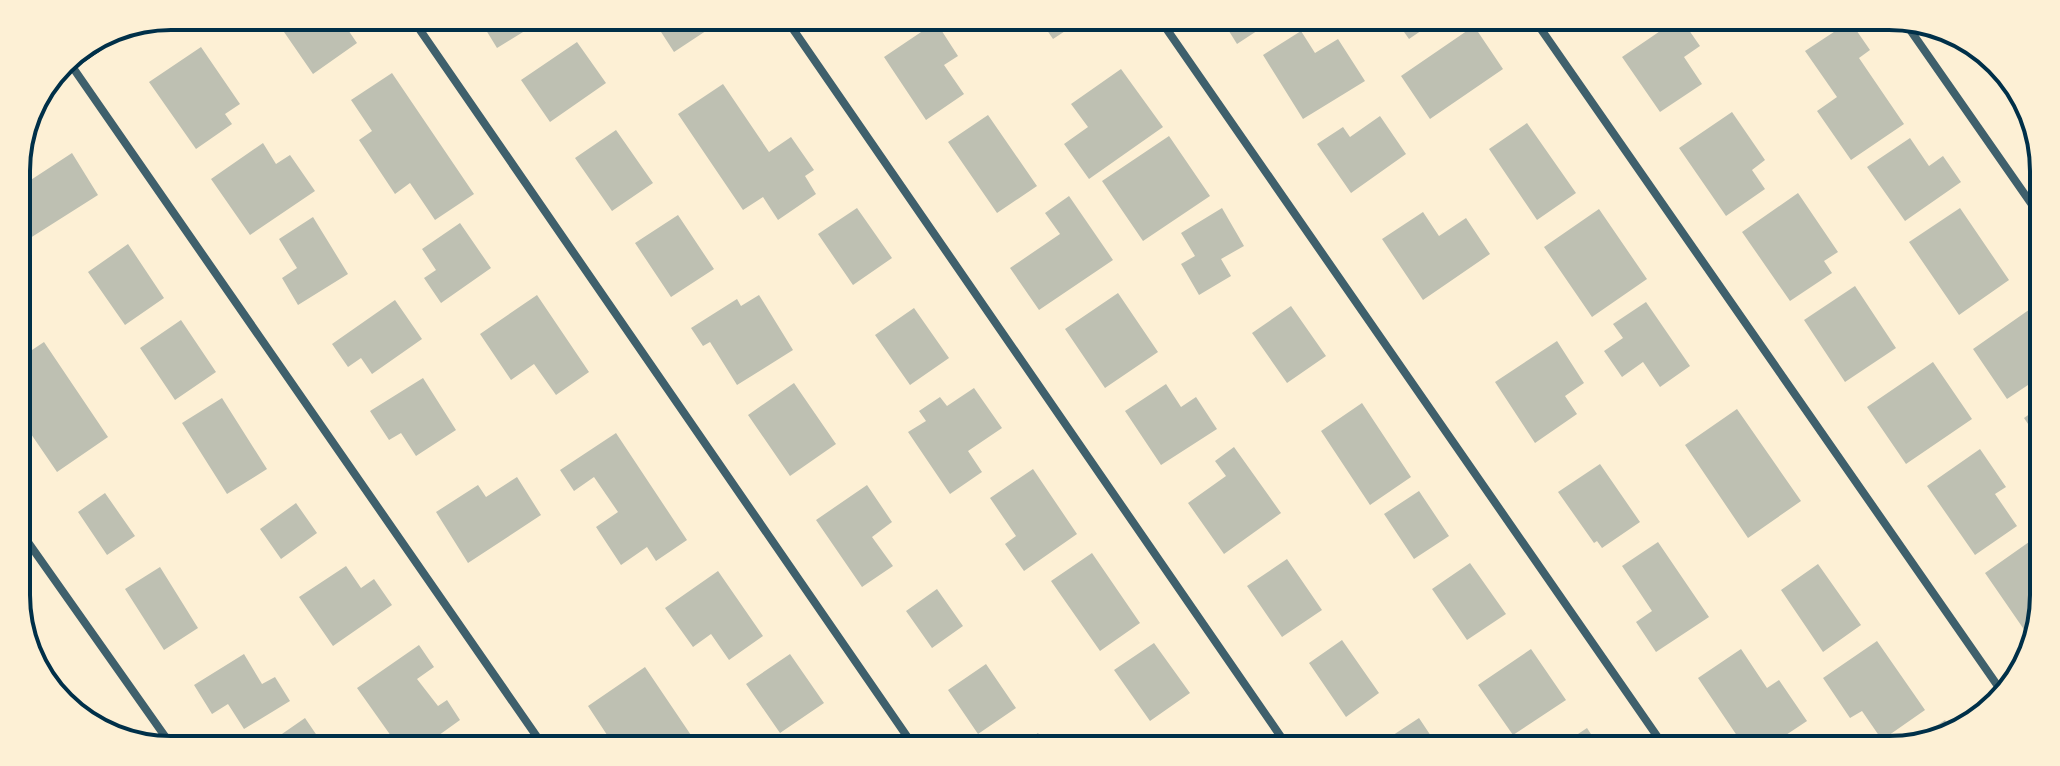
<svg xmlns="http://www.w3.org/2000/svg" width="2060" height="766" viewBox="0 0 2060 766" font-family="Overpass,sans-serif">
  <rect width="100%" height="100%" fill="#fdf0d5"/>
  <path fill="#bec0b2" d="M273,16L330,17L338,28L344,24L357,43L313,74Z
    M478,17L539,18L541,21L497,48Z
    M652,18L724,19L674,52Z
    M1040,20H1082L1053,39Z
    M1232,21H1272L1237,44L1227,28L1234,23Z
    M936,22L958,56L944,65L964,94L926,120L884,57Z
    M1397,22H1434L1409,39Z
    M1672,23H1684L1700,46L1684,57L1702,84L1660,112L1622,57Z
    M1846,24H1852L1870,50L1859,58L1904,124L1851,160L1817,111L1837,97L1805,51Z
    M1474,26L1503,69L1430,119L1401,76Z
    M1301,31L1315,53L1338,39L1365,81L1303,119L1263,55Z
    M577,42L606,83L550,122L521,80Z
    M201,47L240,104L225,114L232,124L196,149L149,82Z
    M1121,69L1163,127L1089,179L1064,144L1088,127L1071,104Z
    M392,73L474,194L435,220L410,183L395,194L359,140L372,131L351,100Z
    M723,84L769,152L791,137L814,170L805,176L816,194L778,220L763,197L743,210L678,114Z
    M1732,112L1765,160L1752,170L1765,189L1726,216L1679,148Z
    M988,115L1037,186L997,213L948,142Z
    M1380,116L1406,154L1351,193L1317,144L1343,127L1350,137Z
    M1527,123L1576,193L1537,220L1489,149Z
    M616,130L653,183L612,211L575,158Z
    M1169,136L1210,196L1143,241L1102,181Z
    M1910,138L1929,166L1943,156L1961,182L1905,221L1867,167Z
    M263,143L276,164L290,155L315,191L250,235L211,179Z
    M72,153L98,195L27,240L17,224V189Z
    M1798,193L1838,252L1824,261L1832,273L1790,301L1742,232Z
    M1069,196L1113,260L1039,310L1010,268L1060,234L1045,213Z
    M857,208L892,258L853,285L818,234Z
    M1222,208L1244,246L1221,259L1231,276L1199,295L1181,264L1195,256L1181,233Z
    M1960,208L2009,280L1959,315L1909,242Z
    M1599,209L1647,279L1592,317L1544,247Z
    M1423,212L1439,236L1466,218L1490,254L1423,300L1382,239Z
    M678,215L714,269L671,297L635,243Z
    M313,217L348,274L298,305L282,278L297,268L279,239Z
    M460,223L491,268L441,303L424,278L436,270L422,249Z
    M128,244L164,298L125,325L88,272Z
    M1855,286L1896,348L1845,382L1804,320Z
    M1118,293L1158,352L1105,388L1065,329Z
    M537,295L589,372L556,395L534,364L511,380L480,334Z
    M759,295L793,350L737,385L710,342L703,346L691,328L737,299L741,306Z
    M395,300L422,339L372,374L361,358L348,367L332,344Z
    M1646,302L1690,366L1660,387L1643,362L1622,377L1604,351L1623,338L1613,324Z
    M1291,306L1326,356L1287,383L1252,333Z
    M2033,307L2040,317V377L2007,399L1973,349Z
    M914,308L949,358L910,385L875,335Z
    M181,320L216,372L175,400L140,348Z
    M1557,341L1584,383L1565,396L1577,414L1535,443L1495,382Z
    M44,342L108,437L57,472L18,415L17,360Z
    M1933,362L1972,419L1906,464L1867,407Z
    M423,378L456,430L416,456L401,433L389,440L370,411Z
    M794,383L836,444L790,476L748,415Z
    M1166,384L1181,407L1196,397L1217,429L1161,465L1125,411Z
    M974,388L1002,428L968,451L982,472L950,494L908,432L926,421L919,411L940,397L947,406Z
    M222,398L267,469L227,494L182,423Z
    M1362,403L1411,477L1370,505L1321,431Z
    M2039,407V440L2024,418Z
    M1737,409L1801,501L1748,538L1685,445Z
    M616,433L687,540L656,561L647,547L621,565L596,527L618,512L594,477L574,491L560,470Z
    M1234,447L1281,513L1224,554L1188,503L1226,476L1215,461Z
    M1980,449L2006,487L1995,494L2017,526L1975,555L1927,486Z
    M1600,464L1640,522L1602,548L1597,541L1594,543L1558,492Z
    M1033,469L1077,534L1024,571L1005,544L1016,536L990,498Z
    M517,477L541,515L468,563L436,512L478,485L486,497Z
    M867,485L892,522L872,537L893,566L862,587L816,520Z
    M1419,491L1449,536L1414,559L1384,514Z
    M105,493L135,536L107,555L78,512Z
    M296,503L317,533L281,559L260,529Z
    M1658,542L1709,617L1656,652L1636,622L1652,611L1622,566Z
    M2029,542L2037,555L2036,642L2034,644L1985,573Z
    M1092,553L1140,623L1100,651L1051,581Z
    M1287,559L1322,610L1282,637L1247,586Z
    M1470,563L1506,614L1467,640L1432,589Z
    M1818,564L1861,625L1823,652L1781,590Z
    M346,566L361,588L374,579L392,605L333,646L299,597Z
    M160,567L198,628L164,650L125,589Z
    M718,571L763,636L729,660L711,634L693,647L665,608Z
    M937,589L963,626L932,648L906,611Z
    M1342,640L1379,693L1346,717L1309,663Z
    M1877,641L1925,710L1882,740L1862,711L1850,718L1823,678Z
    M1154,643L1190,693L1150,721L1114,670Z
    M419,645L434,667L417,679L438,706L447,700L460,720L428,743H396L357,688Z
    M1531,649L1566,700L1513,735L1478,685Z
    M1741,649L1767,688L1779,680L1807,721L1765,749H1746L1698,678Z
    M244,654L262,684L275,677L290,701L244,729L228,704L212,714L194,685Z
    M790,654L824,703L780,733L746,684Z
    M986,664L1016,708L978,734L948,690Z
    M645,667L697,744H613L588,706Z
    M305,718L322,743H269Z
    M1419,718L1439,748L1375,747Z
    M1945,720L1952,730L1909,746L1908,745Z
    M1587,728L1600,748H1557Z
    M1038,733L1047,746H1020Z"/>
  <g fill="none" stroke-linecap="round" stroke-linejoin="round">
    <path stroke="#3f606c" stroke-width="8" d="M411,17L913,745
      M786,19L1288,747
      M1161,21L1666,749
      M1536,22L2002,692
      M1906,24L2042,219
      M69,62L542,744
      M18,528L169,742"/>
    <path stroke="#003049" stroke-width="16" d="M55,72L95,45"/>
  </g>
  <path d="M0 0H2060V766H0ZM171 30H1889A141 141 0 0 1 2030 171V595A141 141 0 0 1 1889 736H171A141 141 0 0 1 30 595V171A141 141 0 0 1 171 30Z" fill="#fdf0d5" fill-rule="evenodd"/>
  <path fill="none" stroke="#003049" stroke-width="4" d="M171 30H1889A141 141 0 0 1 2030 171V595A141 141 0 0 1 1889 736H171A141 141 0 0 1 30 595V171A141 141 0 0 1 171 30Z"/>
</svg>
